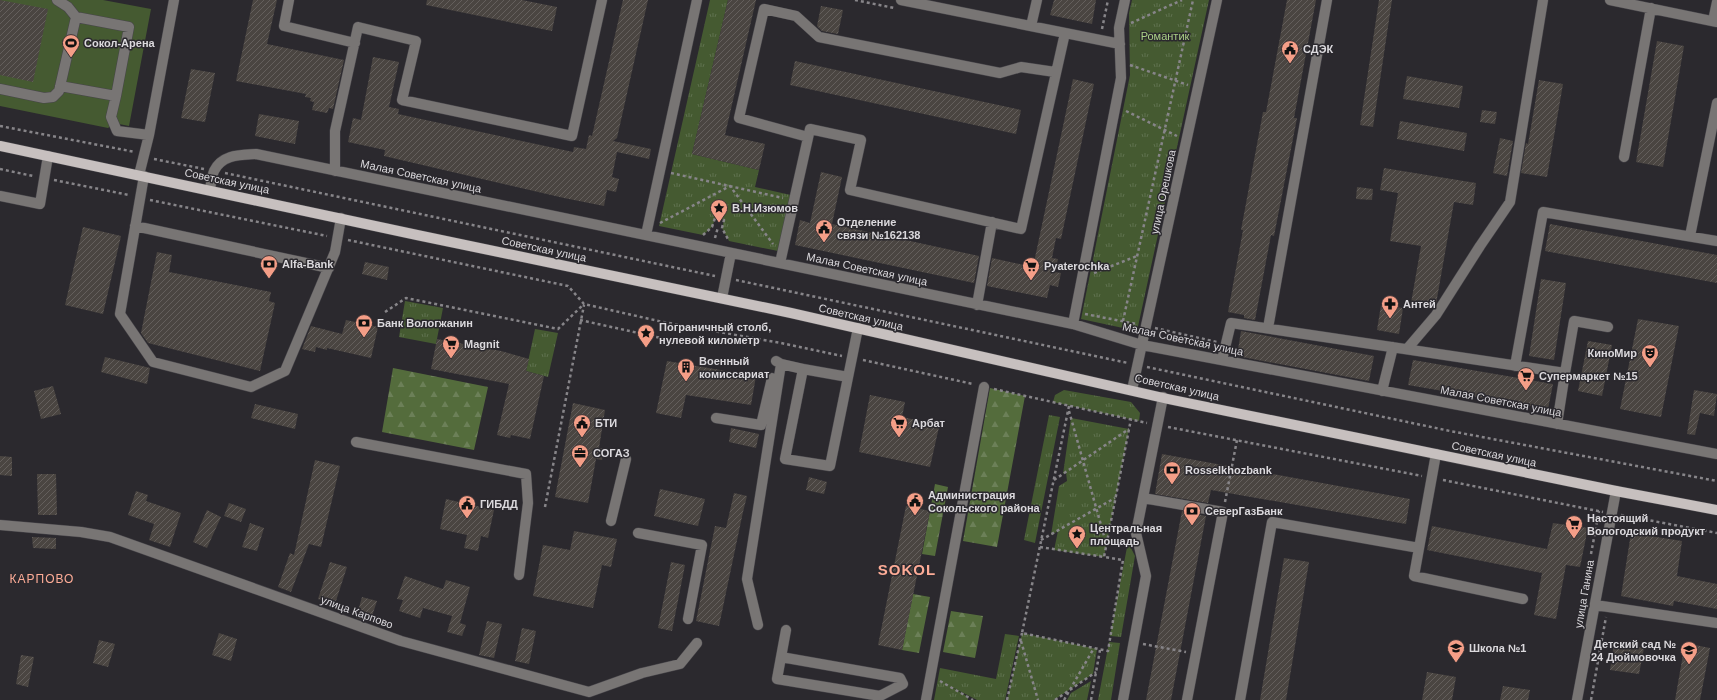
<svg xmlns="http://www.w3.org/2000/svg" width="1717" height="700" viewBox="0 0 1717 700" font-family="Arial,sans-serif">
  <defs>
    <pattern id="grass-tufts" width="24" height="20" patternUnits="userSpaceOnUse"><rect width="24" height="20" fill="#455a31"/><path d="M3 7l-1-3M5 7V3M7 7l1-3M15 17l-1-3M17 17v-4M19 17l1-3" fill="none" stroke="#5f714e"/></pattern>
    <pattern id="forest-firs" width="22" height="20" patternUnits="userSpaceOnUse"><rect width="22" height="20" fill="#546c3c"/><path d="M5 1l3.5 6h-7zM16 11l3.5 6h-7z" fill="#6c8058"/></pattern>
    <pattern id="building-hatch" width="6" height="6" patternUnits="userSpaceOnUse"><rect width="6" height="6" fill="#4a4541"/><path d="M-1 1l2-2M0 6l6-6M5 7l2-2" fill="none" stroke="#645f5c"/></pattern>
  </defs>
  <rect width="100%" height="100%" fill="#2b292e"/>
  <path fill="url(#grass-tufts)" d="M710,0H728L692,154L759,170L755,187L795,196L783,252L729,241L722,228L724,220L715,219L712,227L703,235L659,226Z
    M1132,0H1209L1137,331L1081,319L1130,75L1129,13Z
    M405,301L443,308L436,344L399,337Z
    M535,329L558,333L548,377L526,371Z
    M1064,390L1131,402L1140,413L1139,421L1053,402L1055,395Z
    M1049,415L1060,417L1035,543L1024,540Z
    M1071,418L1129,429L1104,557L1054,550L1058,531L1051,535L1059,486L1067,481L1066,472L1063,474Z
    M1128,542L1135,556L1121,637L1110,636Z
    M1022,633L1097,649L1093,674L1054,700H1007Z
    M1005,634L1019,636L1005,700H977L950,686L968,697V700H934L940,668L996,679Z
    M1109,642L1120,643L1111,700H1098Z
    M1091,681L1087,700H1067L1071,693Z"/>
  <path fill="url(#forest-firs)" d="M393,368L488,387L474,450L382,432Z
    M990,388L1025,396L997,547L963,541Z
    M935,484L948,487L935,556L922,554Z
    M913,594L930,597L919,653L902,650Z
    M951,611L983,616L975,658L943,652Z"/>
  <path fill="#455a31" d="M0,0H103L151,9L129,126L114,123L108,128L0,106Z"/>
  <path fill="url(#building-hatch)" d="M0,0L48,9L33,82L0,75Z
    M253,0H277L267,44L344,60L333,109L329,108L327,113L312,110L314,102L310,101L311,98L305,97L306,94L236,81Z
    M427,0H522L557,7L552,31L426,5Z
    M623,0H648L617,138L613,141L651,149L649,159L617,152L612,177L619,179L616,192L607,190L604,206L564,198L384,156L385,150L348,142L353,118L361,120L373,57L399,62L389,107L399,109L398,114L573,152L574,147L586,149L589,135L592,136Z
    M728,0H756L725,135L765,144L759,170L692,154Z
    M1054,0H1096L1092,24L1050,15Z
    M1287,0H1316L1294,118H1297L1274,236L1271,235L1255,320L1244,318V315L1228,312L1243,230H1241L1263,112H1266Z
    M1379,0H1392L1373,127L1360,125Z
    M821,6L843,10L838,34L822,31L817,26Z
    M1657,41L1684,46L1663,167L1636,162Z
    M795,61L1021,110L1016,134L790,85Z
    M191,69L215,73L205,122L181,118Z
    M1407,76L1463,86L1459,108L1403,99Z
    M1073,79L1094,84L1061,239L1056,238L1052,258L1058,259L1055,272L1061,273L1058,287L1050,285L1047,298L987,286L992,258L1033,267Z
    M1539,80L1563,84L1547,177L1521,173L1526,143L1528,144Z
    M1482,110L1497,112L1495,124L1480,122Z
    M259,114L299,121L295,144L255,136Z
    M1400,121L1467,133L1464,151L1397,139Z
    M1500,138L1513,141L1507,176L1493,173Z
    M1384,168L1476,183L1473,205L1454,202L1436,304L1433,307L1411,303L1421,246L1390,241L1398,193L1380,190Z
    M821,172L842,177L832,224L979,256L974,283L795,245L800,220L810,223Z
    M1357,187L1373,189L1372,200L1356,199Z
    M1550,224L1717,255V283L1545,251Z
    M83,227L121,236L103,314L65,305Z
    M157,252L172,255L169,272L271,292L269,301L275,303L260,371L148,343L141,333Z
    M365,262L389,267L387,280L362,274Z
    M1541,279L1566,283L1554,360L1529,356Z
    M1381,305L1403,308L1399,334L1377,330Z
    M1638,319L1679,326L1661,417L1620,409Z
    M346,320L378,327L371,358L327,348V350L316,347L315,352L302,349L311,326L342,334Z
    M1241,331L1374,356L1369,381L1237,356Z
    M437,339L501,351L529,359L526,371L544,376L530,439L511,435L510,438L497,435L509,384L431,369Z
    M1588,341L1612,345L1602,396L1578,391Z
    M105,357L150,368L147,384L101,372Z
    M1413,360L1553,384L1548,409L1408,385Z
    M667,361L756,376L751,405L686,395L681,418L656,413Z
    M53,386L61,414L41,419L34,391Z
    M1694,390L1717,394L1714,416L1700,413L1695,435L1687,434Z
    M870,395L905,402L902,417L916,420L915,422L939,427L930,467L859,452Z
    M573,403L605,410L599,448L604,449L602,460L596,459L588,503L555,497Z
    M255,404L298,414L295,429L251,418Z
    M731,428L759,434L756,448L729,442Z
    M1162,454L1410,499L1406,524L1211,490L1208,503L1155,494Z
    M0,456L12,457V476L0,475Z
    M315,460L340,466L321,547L309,544L291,592L278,587L290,553L294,555Z
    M37,474H56L57,515H38Z
    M809,477L827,482L824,494L806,490Z
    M660,489L705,499L698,526L654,516Z
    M136,491L148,495L146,501L181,513L170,547L149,540L154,524L128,515Z
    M734,493L747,496L743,512L719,626L696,621L715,526L726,528Z
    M446,499L494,510L488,538L481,536L478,551L464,548L467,535L440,529Z
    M229,503L246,509L241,522L224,516Z
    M906,506L930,511L902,650L878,645Z
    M207,510L221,517L207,548L193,542Z
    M1182,511L1206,516L1171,700H1146Z
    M250,523L264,528L257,551L242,547Z
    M1553,523L1588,528L1580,567L1566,565L1556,619L1534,615L1542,573L1427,550L1432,526L1547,549Z
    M574,531L617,539L611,567L602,565L593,608L533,596L543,545L570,550Z
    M1631,533L1682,541L1677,576L1717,584V609L1674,601L1673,606L1621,596Z
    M32,537L56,538V549L33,548Z
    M1284,558L1309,562L1286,700H1260Z
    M330,562L347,567L335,604L318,599Z
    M671,562L685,565L672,631L658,628Z
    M405,576L443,589L446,580L470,587L460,623L466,625L462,636L447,632L452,616L423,608L420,618L399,611L403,600L397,599Z
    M362,597L377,601L370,622L356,618Z
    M487,621L502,624L494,658L479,655Z
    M522,628L536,631L529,664L515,661Z
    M219,633L237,639L231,661L212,655Z
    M99,640L115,644L108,667L93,663Z
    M1614,643L1644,648L1639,674L1610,670Z
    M1685,643L1710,648L1700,700H1675Z
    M21,655L34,657L28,687L16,684Z
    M1427,672L1456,677L1452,700H1422Z
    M1503,686L1530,690L1528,700H1500Z"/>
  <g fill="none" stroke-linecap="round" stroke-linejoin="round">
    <g stroke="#47454a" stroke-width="11">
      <path id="minor" d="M289,0L284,26L355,43
        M901,0L1120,44
        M1610,0L1717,22
        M1713,21L1717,2
        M1031,26L1037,0
        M60,86L116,96L129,27L76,17
        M0,89L44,98L53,97L59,91L76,17L68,7L57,0
        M116,96L111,117L117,131L149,135
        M808,137L739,118L764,9L796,16L819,37L1000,73L1021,67L1055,72
        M1624,157L1651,8
        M335,171V131L358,27L416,41L402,100L572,136L602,0
        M139,175L149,135L174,0
        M144,176L120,314L153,362L251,387L285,371L335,252L341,218
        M210,189C211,184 212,176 214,171C222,154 241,155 256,154L1073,324L1142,345L1717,454
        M0,196L40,204L48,156
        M135,226L329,268
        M646,235L697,0
        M1690,236L1717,103
        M780,263L810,129L861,140L850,190L1021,229L1065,33
        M722,298L731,253
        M977,305L992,222
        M1073,324L1121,78L1119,28L1125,0
        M1268,328L1327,0
        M1407,349L1436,315L1480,246L1510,202L1543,0
        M1222,360L1231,323L1565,373L1557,424
        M776,361L781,364L803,369
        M1515,366L1543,212L1717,241
        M1565,373L1574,321L1608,327
        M848,377L803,369L785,459L830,466L858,328
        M1132,390L1217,0
        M1382,391L1393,347
        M716,418L761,425L772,378
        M356,442L526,474L528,503L519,575
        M1436,454L1414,576L1523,599
        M1143,498L1223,512L1187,700
        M611,521L626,459
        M0,525L81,532L110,537L401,641L589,692L642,673L680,664L697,643
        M638,533L702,545L688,619
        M1595,605L1717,623
        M758,625L747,579L781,364
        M781,657L900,678L903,684L880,696L777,679L786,630
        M926,700L984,387
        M1123,700L1146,576L1136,533L1163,397
        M1240,700L1272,522L1419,548
        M1577,700L1616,491"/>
    </g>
    <g stroke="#47454a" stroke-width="11">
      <path id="major" d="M0,146L417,235L791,313L1168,399L1616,491L1717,510"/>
    </g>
    <path stroke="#878589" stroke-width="2.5" stroke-dasharray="3 3" stroke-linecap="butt" d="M855,0L894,8
      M1131,23L1182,0
      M1102,29L1108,0
      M1130,65L1188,85
      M1126,111L1177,136
      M0,126L135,152
      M154,159L204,169
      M0,169L33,176
      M225,173L715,276
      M671,173L783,198
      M54,180L129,195
      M150,200L327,236
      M660,223L730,186L773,244
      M703,235L712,227L715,218L724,220L722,228L729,241
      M715,238L718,227
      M348,240L568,286L584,304L663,322L781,343L842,356
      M1094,273L1137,256
      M736,280L1128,363
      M385,312L406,298L558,329L584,304
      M1085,314L1137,324
      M580,320L661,338
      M1123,321L1193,0
      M1155,328L1217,342
      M863,360L973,384
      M1147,367L1450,431L1717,481
      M994,389L1147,423
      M1069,406L1022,633L1108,651L1123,560L1104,557L1131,419
      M1069,411L1106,543
      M1168,427L1422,476
      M1054,480L1129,429
      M1443,480L1603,512
      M1225,502L1237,440
      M545,507L584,305
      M1621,515L1717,533
      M1041,540L1115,498
      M1040,547L1104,557
      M1591,554L1599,511
      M1021,641L1038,700
      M1143,644L1186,652
      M940,681L973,700
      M1007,700L1022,633
      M1055,700L1096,672
      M1064,700L1094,648
      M1091,700L1100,650
      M1591,700L1606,617"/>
    <use href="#minor" stroke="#787574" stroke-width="10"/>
    <use href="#major" stroke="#c7c0bf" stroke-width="10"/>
  </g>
  <defs>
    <g id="stadium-pin" transform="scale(0.9)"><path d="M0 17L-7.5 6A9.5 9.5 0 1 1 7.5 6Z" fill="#f49e87" stroke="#2b292e"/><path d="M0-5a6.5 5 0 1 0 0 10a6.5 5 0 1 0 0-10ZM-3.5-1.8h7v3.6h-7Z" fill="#111"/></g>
    <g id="civic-pin" transform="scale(0.9)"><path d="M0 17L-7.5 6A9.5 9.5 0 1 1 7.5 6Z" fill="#f49e87" stroke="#2b292e"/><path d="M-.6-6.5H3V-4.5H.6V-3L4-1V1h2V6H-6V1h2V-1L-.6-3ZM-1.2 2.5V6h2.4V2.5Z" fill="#111"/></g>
    <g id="sight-pin" transform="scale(0.9)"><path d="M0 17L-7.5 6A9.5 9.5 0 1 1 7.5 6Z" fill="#f49e87" stroke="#2b292e"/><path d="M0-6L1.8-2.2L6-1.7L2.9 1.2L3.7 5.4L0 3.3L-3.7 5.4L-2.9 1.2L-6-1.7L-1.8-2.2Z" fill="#111"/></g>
    <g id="bank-pin" transform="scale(0.9)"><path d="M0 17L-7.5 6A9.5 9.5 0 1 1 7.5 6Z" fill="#f49e87" stroke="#2b292e"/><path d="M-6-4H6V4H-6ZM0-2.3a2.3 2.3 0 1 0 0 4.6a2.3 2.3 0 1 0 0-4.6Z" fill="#111"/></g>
    <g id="supermarket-pin" transform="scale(0.9)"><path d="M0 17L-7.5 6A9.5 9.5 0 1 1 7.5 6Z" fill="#f49e87" stroke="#2b292e"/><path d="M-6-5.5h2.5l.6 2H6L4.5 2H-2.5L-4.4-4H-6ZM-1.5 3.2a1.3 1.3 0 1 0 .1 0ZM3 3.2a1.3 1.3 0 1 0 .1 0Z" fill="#111"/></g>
    <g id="pharmacy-pin" transform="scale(0.9)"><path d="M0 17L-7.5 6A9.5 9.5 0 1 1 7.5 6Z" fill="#f49e87" stroke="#2b292e"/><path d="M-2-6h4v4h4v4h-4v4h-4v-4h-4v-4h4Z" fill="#111"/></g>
    <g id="theatre-pin" transform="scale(0.9)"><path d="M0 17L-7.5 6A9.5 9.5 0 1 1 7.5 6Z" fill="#f49e87" stroke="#2b292e"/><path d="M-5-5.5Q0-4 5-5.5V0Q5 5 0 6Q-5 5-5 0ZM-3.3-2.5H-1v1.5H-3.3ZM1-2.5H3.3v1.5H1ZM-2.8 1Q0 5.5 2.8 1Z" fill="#111"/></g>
    <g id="building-pin" transform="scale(0.9)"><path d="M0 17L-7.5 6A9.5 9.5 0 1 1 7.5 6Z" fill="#f49e87" stroke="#2b292e"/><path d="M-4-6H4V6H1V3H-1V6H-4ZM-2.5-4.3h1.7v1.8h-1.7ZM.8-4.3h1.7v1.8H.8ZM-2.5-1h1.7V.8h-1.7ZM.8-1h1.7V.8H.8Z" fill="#111"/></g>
    <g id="office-pin" transform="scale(0.9)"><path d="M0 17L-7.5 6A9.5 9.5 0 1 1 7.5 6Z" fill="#f49e87" stroke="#2b292e"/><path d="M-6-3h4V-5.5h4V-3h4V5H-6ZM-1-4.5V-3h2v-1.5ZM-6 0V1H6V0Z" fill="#111"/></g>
    <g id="school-pin" transform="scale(0.9)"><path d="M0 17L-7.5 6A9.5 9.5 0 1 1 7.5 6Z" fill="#f49e87" stroke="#2b292e"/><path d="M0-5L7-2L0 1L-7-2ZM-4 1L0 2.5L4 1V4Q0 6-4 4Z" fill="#111"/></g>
  </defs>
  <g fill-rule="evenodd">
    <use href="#stadium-pin" x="71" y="43"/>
    <use href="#civic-pin" x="1290" y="49"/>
    <use href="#sight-pin" x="719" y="208"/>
    <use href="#civic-pin" x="824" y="228"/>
    <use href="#bank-pin" x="269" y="264"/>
    <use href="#supermarket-pin" x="1031" y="266"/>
    <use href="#pharmacy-pin" x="1390" y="304"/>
    <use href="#bank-pin" x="364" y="323"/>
    <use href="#sight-pin" x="646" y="333"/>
    <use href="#supermarket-pin" x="451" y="344"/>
    <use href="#theatre-pin" x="1650" y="353"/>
    <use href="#building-pin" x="686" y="367"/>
    <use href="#supermarket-pin" x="1526" y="376"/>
    <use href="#civic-pin" x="582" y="423"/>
    <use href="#supermarket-pin" x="899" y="423"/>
    <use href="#office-pin" x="580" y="453"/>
    <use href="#bank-pin" x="1172" y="470"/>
    <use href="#civic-pin" x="915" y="501"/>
    <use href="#civic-pin" x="467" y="504"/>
    <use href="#bank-pin" x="1192" y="511"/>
    <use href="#supermarket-pin" x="1574" y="524"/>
    <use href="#sight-pin" x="1077" y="534"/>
    <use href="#school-pin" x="1456" y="648"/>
    <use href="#school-pin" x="1689" y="650"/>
  </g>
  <g text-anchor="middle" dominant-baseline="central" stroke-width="3" stroke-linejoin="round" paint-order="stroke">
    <g font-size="11" fill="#abd187" stroke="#2b292e">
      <text x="1165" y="36">Романтик</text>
    </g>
    <g font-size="11" font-weight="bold" fill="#dbd9dd" stroke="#2b292e" text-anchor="start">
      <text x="84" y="43">Сокол-Арена</text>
      <text x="1303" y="49">СДЭК</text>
      <text x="732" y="208">В.Н.Изюмов</text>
      <text x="837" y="222">Отделение<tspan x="837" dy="13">связи №162138</tspan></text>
      <text x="282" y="264">Alfa-Bank</text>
      <text x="1044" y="266">Pyaterochka</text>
      <text x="1403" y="304">Антей</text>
      <text x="377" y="323">Банк Вологжанин</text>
      <text x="659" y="327">Пограничный столб,<tspan x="659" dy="13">нулевой километр</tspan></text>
      <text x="464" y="344">Magnit</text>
      <text x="1637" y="353" text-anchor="end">КиноМир</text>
      <text x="699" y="361">Военный<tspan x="699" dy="13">комиссариат</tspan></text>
      <text x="1539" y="376">Супермаркет №15</text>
      <text x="595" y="423">БТИ</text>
      <text x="912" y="423">Арбат</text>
      <text x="593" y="453">СОГАЗ</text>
      <text x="1185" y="470">Rosselkhozbank</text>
      <text x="928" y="495">Администрация<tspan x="928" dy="13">Сокольского района</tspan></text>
      <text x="480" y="504">ГИБДД</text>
      <text x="1205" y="511">СеверГазБанк</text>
      <text x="1587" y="518">Настоящий<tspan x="1587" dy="13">Вологодский продукт</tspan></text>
      <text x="1090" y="528">Центральная<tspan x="1090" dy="13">площадь</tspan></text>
      <text x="1676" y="644" text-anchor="end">Детский сад №<tspan x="1676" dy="13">24 Дюймовочка</tspan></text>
      <text x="1469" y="648">Школа №1</text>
    </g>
    <g font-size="11" fill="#dbd9dd" stroke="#2b292e">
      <text transform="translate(421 176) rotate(12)">Малая Советская улица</text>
      <text transform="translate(227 181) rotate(12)">Советская улица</text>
      <text transform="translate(1163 192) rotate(-78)">улица Орешкова</text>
      <text transform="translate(544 249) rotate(12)">Советская улица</text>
      <text transform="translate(867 269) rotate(12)">Малая Советская улица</text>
      <text transform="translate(861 317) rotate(13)">Советская улица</text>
      <text transform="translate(1183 339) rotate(12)">Малая Советская улица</text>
      <text transform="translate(1177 387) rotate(13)">Советская улица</text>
      <text transform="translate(1501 401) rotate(11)">Малая Советская улица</text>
      <text transform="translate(1494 454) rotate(12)">Советская улица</text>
      <text transform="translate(1584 594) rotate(-80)">улица Ганина</text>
      <text transform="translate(357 612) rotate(20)">улица Карпово</text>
    </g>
    <g font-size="12" letter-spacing="1" fill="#fdac97" stroke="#2b292e">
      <text x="42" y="579">КАРПОВО</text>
    </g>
    <g font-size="15" font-weight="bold" letter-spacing="1" fill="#fdac97" stroke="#2b292e">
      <text x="907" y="569">SOKOL</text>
    </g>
  </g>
</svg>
